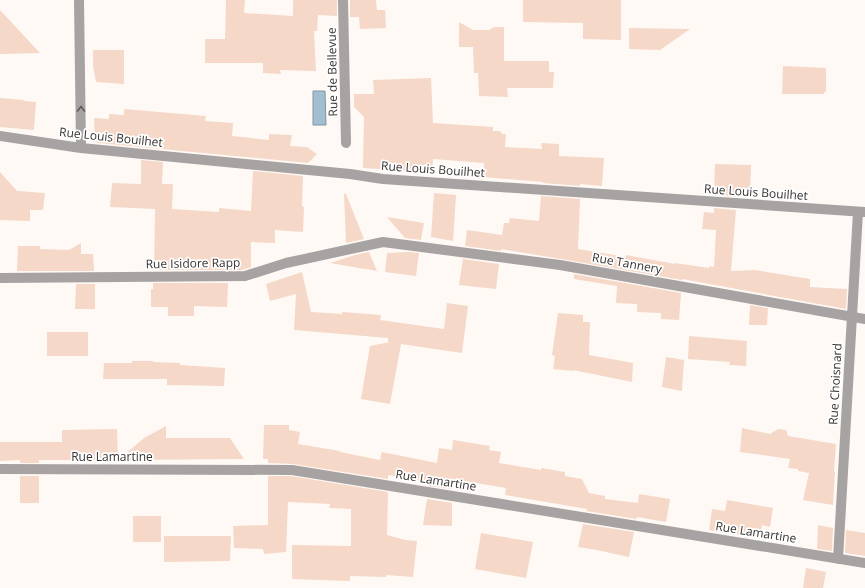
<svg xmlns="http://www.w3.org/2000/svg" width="865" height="588" viewBox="0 0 865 588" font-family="'Open Sans',sans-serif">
  <rect width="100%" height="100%" fill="#fff9f5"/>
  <path fill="#a2bfd1" stroke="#8295a1" d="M313,91H325L326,125H313Z"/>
  <path fill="#f5d8c7" d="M226,0H245L244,13L293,16V0H337V16L318,15L317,31H314L316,71L280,70L281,74L263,73V63H205V39H225Z
    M350,0H376L377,10H385L386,28L360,29L359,17H350Z
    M523,0H621V40L583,39V23L523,22Z
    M0,10L40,53L0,54Z
    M459,22L473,30H489L494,27H504V61H549V72H554L553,88H507L508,97L479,96L478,73H474L473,47H459Z
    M629,28L690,29L660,50L629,49Z
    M93,50H124V84L96,82L93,66Z
    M783,66L826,68V92H824V94H782Z
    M431,78L433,123L493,127V131H500L502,134H506L505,147L542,149L541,143L559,144V156L604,158L602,186L580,184V186L543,183V182L483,177L484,163L433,159L432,173L411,171H410L363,168L364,117L354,107V94H374L373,80Z
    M0,98L24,100V101L36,102L34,130L0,127Z
    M124,109L206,116L205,121L233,123L232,136L269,140V134L292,135L290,146L307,147L317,154L308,163L98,143L95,140L94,118L109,119V114L124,115Z
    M141,160L163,162L162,184H173L172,209L219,212V208L251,211L253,171L303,176L302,206L304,207L303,232L275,230V243L251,242V267L242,270H154L155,209L110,207L112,183L141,184Z
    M715,164L751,165L750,196L736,195V197L714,195Z
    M0,172L17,191L45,193L43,210H30V221L0,220Z
    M434,193L456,195L453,241L431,237Z
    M344,194H346L364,239L346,243Z
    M541,196L580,199L578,249L626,257V255L675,264V263L709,268V266L714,267L716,230L702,229L704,212L714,213V208L736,210L731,271L755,270L810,279V287L847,289L846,309L682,279V280L561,259L501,249V251L465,246L467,230L502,235L504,223H509L510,218L539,221Z
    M387,217L424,223L421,240L405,238Z
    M81,243V254H93L94,271H17L18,246H40V249L69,250Z
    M369,252L377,271L330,263L355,255Z
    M408,252L419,253L416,276L385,272L387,253Z
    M463,259L499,264L496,289L459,285Z
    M302,272L311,312L342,314V312L381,315L380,320L444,329L447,303L468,306L462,353L401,344L390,404L361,399L370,346L390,342H388V338L294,330L296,294L270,301L266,284Z
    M574,274L681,293L679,320L661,319V313L637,312V304L616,303L617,286L574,279Z
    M153,283H228L227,307L194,306V316H168V307H151V289H153Z
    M76,284H95V309H75Z
    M750,305L768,308L767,325H749Z
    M558,313L583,315V322H590L589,355L633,363L632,382L573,370V371L553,369L555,356L552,355Z
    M47,332H88V356H47Z
    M689,336L747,341L746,366L729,365L730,362L688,359Z
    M666,357L684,360L682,391L662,387Z
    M132,361H153V362L180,363V365L225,368L224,386L167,385V379H103L104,363H132Z
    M264,425H289V430L300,432L298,444L340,451V452L380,460L382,452L437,463L439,448L452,450L453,440L490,446L489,450L501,452L499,463L541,470V468L565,472V476L582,479L589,493L605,496V499L638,503L639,494L670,499L666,522L637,517L636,519L586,511L587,509L505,495L506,488L452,479V489L429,486L430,482L388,475V479L293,464L268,463V459H263Z
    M166,426V438H230L244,459L118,460L144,438Z
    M742,428L770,434L778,429L786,430L788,436L836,444L834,471L835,472L833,505L803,500L809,473L798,471V469L788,468L790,459L740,452Z
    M117,429L118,460H39V463H20V460L0,461V442H62V430Z
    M20,476H39V503H20Z
    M268,476H291L388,492L387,535L405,540L417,541L413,577L386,575V577L350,576V581L292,579V545L351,546V509L329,508L330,504L288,502L286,552L264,554L263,549L234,548L233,526L268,525Z
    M427,499L452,503V526L423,525Z
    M727,500L773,508L770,527L762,525L760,538L709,530L712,509L725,511Z
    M133,516H161V542H133Z
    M583,524L634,532L629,557L597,550L578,547Z
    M818,525L833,528L832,551L817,549Z
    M846,530L865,533V556L845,553Z
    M481,533L533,542L526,578L475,569Z
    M164,536H231L230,561L164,562Z
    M806,568L826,572L823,588H803Z"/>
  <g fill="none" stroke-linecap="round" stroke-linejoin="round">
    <path stroke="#a8a3a3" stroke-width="10" d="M79,0L81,148
      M343,0L346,143
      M0,136L81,148L350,174L383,179L865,212
      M0,278L245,276L286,263L383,242L560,265L865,319
      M0,469L292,470L865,563
      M838,559L858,212"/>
  </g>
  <defs><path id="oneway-chevron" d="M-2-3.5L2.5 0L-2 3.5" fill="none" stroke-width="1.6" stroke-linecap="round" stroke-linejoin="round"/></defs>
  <use stroke="#5e5a58" href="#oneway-chevron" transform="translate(81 109) rotate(-91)"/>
  <g text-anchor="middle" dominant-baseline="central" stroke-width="3.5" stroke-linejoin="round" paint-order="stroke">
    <g font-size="12" fill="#363230" stroke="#fff">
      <text transform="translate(332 72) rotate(-91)">Rue de Bellevue</text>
      <text transform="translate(111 137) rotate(6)">Rue Louis Bouilhet</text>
      <text transform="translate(433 169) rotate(4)">Rue Louis Bouilhet</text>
      <text transform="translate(756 192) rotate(4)">Rue Louis Bouilhet</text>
      <text transform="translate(193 263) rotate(-1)">Rue Isidore Rapp</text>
      <text transform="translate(627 263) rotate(10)">Rue Tannery</text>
      <text transform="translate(835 384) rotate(-87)">Rue Choisnard</text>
      <text x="112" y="456">Rue Lamartine</text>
      <text transform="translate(436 480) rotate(9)">Rue Lamartine</text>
      <text transform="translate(756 532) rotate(9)">Rue Lamartine</text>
    </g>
  </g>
</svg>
